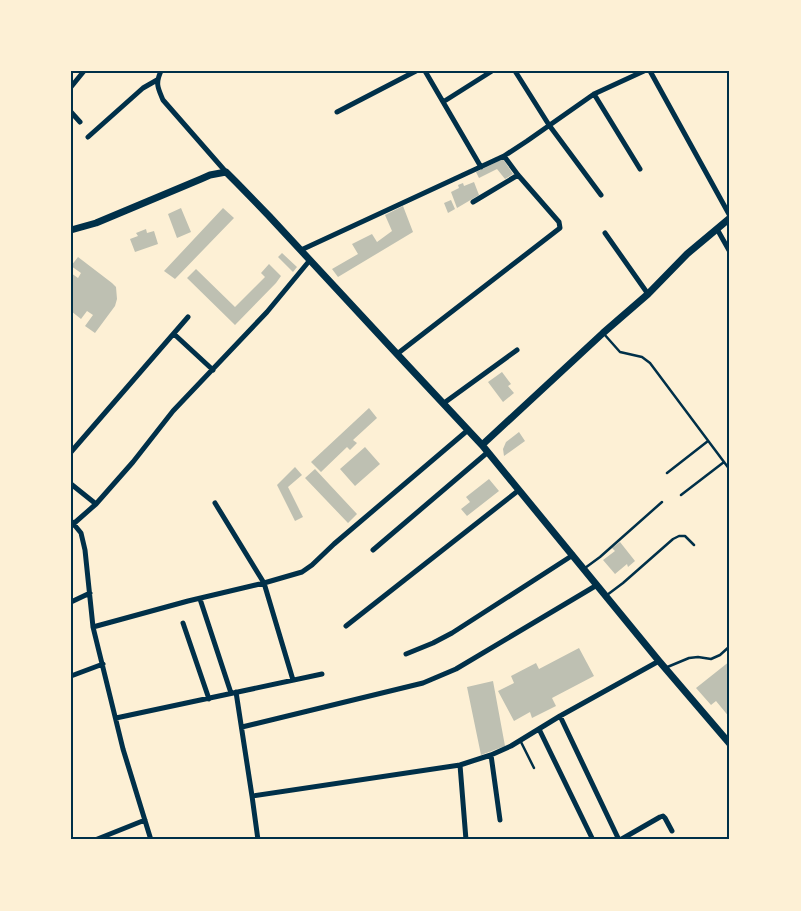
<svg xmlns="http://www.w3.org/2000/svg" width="801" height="911" viewBox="0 0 801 911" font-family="'PT Serif',serif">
  <rect width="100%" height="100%" fill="#fdf0d5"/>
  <path fill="#bec0b2" d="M503,159L513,174L505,179L497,169L479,178L476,172Z
    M474,182L479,195L457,208L451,192L459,188L458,185L463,183L464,186Z
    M451,200L455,209L448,213L444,203Z
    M403,206L413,232L338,277L332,269L358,254L352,244L372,234L377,242L392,231L385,215Z
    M181,208L191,232L177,238L168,214Z
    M223,208L234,218L175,279L164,271Z
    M146,229L147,233L154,231L158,244L135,252L130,239L138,236L136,233Z
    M282,253L297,267L293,272L278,257Z
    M78,257L112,283L116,287L117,299L115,306L95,333L85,326L93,315L87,311L81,319L71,311V273L78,278L81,273L71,266Z
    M269,264L281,276L276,283L235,325L187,278L196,269L235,307L265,277L261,273Z
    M502,372L511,384L508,386L514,393L503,402L488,382Z
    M369,408L377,418L353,440L357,443L350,450L347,447L321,472L311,462Z
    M519,432L525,441L504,456L503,449L506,442Z
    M365,447L380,464L355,486L340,469Z
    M295,467L302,475L288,487L303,517L295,521L277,485Z
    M315,469L357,514L348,523L305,478Z
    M489,479L499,491L467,516L461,509L470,502L466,497Z
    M620,542L635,561L628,567L627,564L615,574L603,560L615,551L612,548Z
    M579,648L594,676L552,698L556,706L532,718L530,712L514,721L498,691L514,683L511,676L536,663L539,669Z
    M730,661V718L716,701L711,705L696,688Z
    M493,681L505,746L481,755L467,687Z"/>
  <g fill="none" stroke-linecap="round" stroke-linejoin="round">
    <path stroke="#003049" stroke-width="2.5" d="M604,334L620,352L642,357L650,363L730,470
      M667,473L708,441
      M681,495L724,462
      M585,568L600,557L662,502
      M607,595L623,583L673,539L679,536H685L694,545
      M665,668L689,658L698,657L711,659L720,655L730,646
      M520,740L534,768"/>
    <path stroke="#003049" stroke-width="5" d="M161,71C155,84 158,88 163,100L226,172
      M425,71L481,167
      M515,71L549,125L601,195
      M650,71L730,216
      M71,87L84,71
      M594,94L640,169
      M443,102L492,71
      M71,112L80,122
      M337,112L416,71
      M88,137L143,88L157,80
      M473,202L518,175
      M717,229L730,252
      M605,233L648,294
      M301,250L504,156L527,141L594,94L644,71
      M174,334L213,370
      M397,354L560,228L559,222L518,175L504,156
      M444,403L517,350
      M71,452L188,317
      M71,484L96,504
      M215,503L264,583L293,680
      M72,522L81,533L85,550L93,627L123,749L151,840
      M71,526L96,504L133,462L173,411L267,312L310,260
      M373,550L488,452
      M200,599L231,693
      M71,602L90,593
      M183,623L209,699
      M346,626L519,490
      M93,627L188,601L264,583L302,572L312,565L334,544L468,430
      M406,654L433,643L452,633L573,555
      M71,676L103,664
      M236,692L252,796L460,765L491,755L511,746L560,716L659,661
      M560,716L619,840
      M116,718L322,674
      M242,727L423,683L456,669L597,585
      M539,729L593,840
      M491,755L500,820
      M460,765L466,840
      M252,796L258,840
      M95,840L145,820
      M620,840L660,817L663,816L665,818L672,831"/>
    <path stroke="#003049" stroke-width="7" d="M71,230L96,223L201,179L210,175L226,172L237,183L269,216L397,354L482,445L659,661L730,744
      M482,445L603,333L648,294L687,254L730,218"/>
  </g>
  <rect width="801" height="911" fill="none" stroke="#fdf0d5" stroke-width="145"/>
  <rect x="72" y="72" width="656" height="766" fill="none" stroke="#003049" stroke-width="2"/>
</svg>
